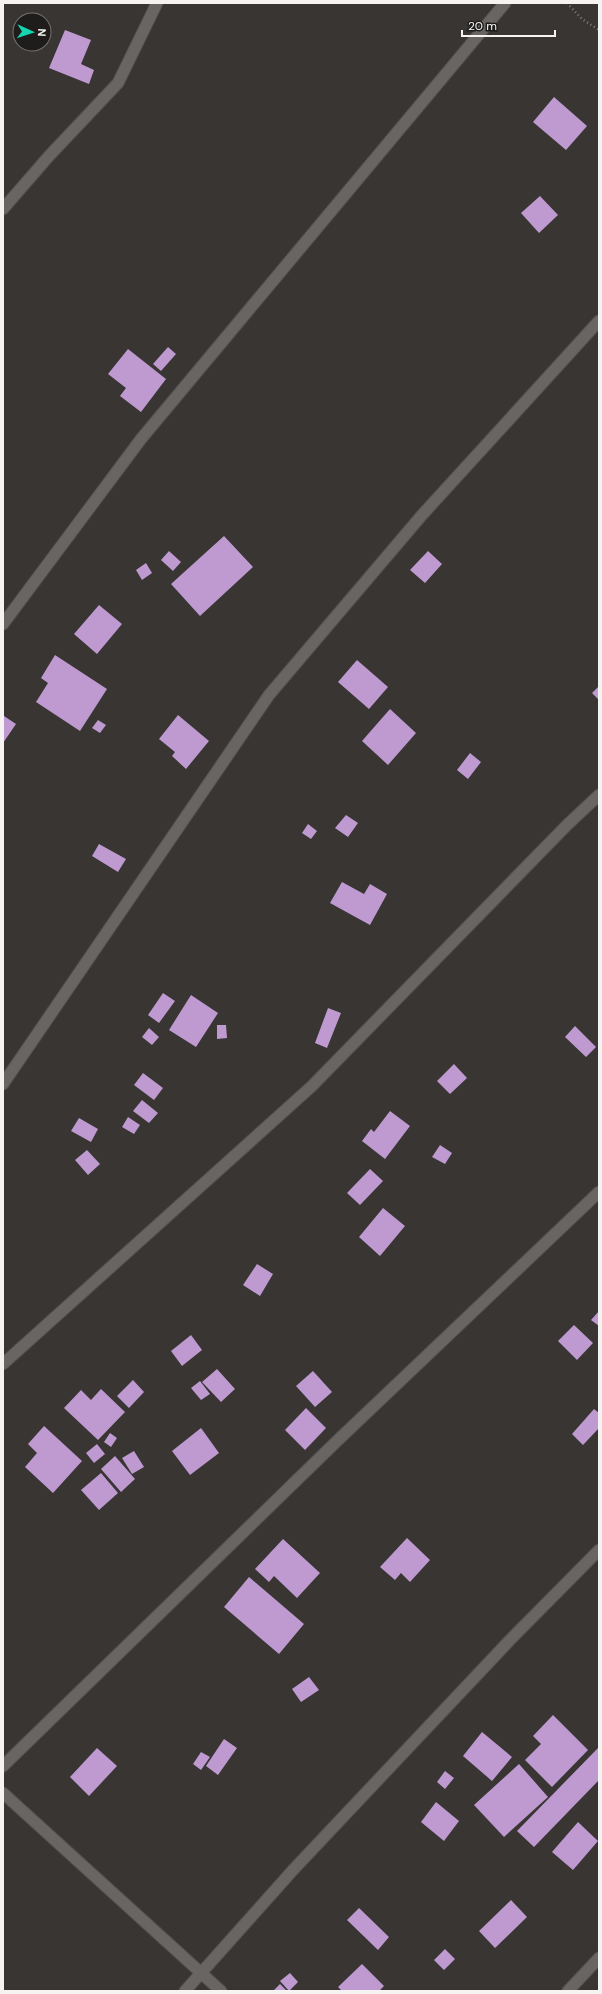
<svg xmlns="http://www.w3.org/2000/svg" width="602" height="1994" viewBox="0 0 602 1994" font-family="'DM Sans',sans-serif">
  <rect width="100%" height="100%" fill="#383533"/>
  <path fill="#bf9ad1" d="M65,30L91,40L81,64L94,70L89,84L49,68Z
    M554,97L587,126L566,150L533,122Z
    M540,196L558,215L539,233L521,213Z
    M168,347L176,354L161,371L153,364Z
    M128,349L166,379L141,412L120,396L126,388L108,374Z
    M224,536L253,567L200,616L171,584Z
    M169,551L181,562L173,571L161,560Z
    M428,551L442,564L425,583L410,570Z
    M146,563L152,573L142,580L136,570Z
    M99,605L122,624L97,654L74,634Z
    M55,655L107,689L80,731L36,702L48,683L41,678Z
    M357,660L388,687L369,709L338,682Z
    M599,686V700L592,693Z
    M390,709L416,733L388,765L362,741Z
    M178,715L209,741L186,769L172,756L175,752L159,739Z
    M4,716L16,724L3,743V719Z
    M98,720L106,725L100,733L92,728Z
    M470,753L481,762L468,779L457,770Z
    M346,815L358,823L348,837L335,828Z
    M308,824L317,831L311,839L302,833Z
    M99,844L126,859L118,872L92,856Z
    M342,882L364,894L370,884L387,894L370,925L330,903Z
    M163,993L175,1001L159,1023L148,1015Z
    M191,995L218,1013L196,1047L169,1030Z
    M328,1008L341,1013L327,1048L315,1043Z
    M217,1025H226L227,1038L217,1039Z
    M575,1026L596,1047L586,1057L565,1037Z
    M149,1028L159,1037L152,1045L142,1037Z
    M454,1064L467,1078L450,1094L437,1081Z
    M143,1073L163,1088L154,1100L134,1085Z
    M142,1100L158,1113L149,1123L133,1111Z
    M390,1111L410,1126L385,1159L362,1141L371,1129L374,1132Z
    M128,1117L140,1125L134,1134L122,1127Z
    M79,1118L98,1129L91,1142L71,1131Z
    M440,1145L452,1153L445,1164L432,1157Z
    M87,1150L100,1164L88,1175L75,1160Z
    M370,1169L383,1181L360,1205L347,1193Z
    M383,1208L405,1226L380,1256L359,1237Z
    M257,1264L273,1274L260,1296L243,1285Z
    M599,1311V1326L591,1320Z
    M574,1325L593,1343L577,1360L558,1341Z
    M191,1335L202,1350L182,1366L171,1351Z
    M217,1369L235,1389L221,1402L202,1382Z
    M313,1371L332,1392L315,1407L296,1386Z
    M133,1380L144,1392L129,1408L117,1396Z
    M200,1381L210,1394L201,1400L191,1388Z
    M101,1389L125,1412L98,1440L64,1408L81,1390L91,1400Z
    M306,1408L326,1428L305,1450L285,1430Z
    M594,1409L599,1413V1428L583,1445L572,1434Z
    M44,1426L82,1461L53,1493L25,1467L37,1453L28,1444Z
    M201,1428L219,1453L190,1475L172,1451Z
    M110,1433L117,1438L111,1447L104,1442Z
    M97,1444L105,1454L94,1463L86,1453Z
    M134,1451L144,1467L132,1474L122,1458Z
    M115,1456L135,1479L121,1492L101,1469Z
    M101,1473L118,1493L99,1510L81,1490Z
    M407,1538L430,1560L410,1582L401,1573L395,1580L380,1567Z
    M283,1539L320,1573L297,1598L274,1576L269,1582L255,1569Z
    M249,1577L304,1624L279,1654L224,1607Z
    M309,1677L319,1690L301,1702L292,1689Z
    M553,1715L588,1750L552,1787L525,1760L541,1744L533,1736Z
    M482,1732L512,1757L492,1781L463,1756Z
    M224,1739L237,1748L218,1775L206,1766Z
    M97,1748L117,1766L89,1796L70,1777Z
    M598,1748L599,1780L534,1847L517,1831Z
    M201,1752L210,1757L201,1770L193,1764Z
    M519,1764L548,1797L504,1837L474,1805Z
    M445,1771L454,1778L445,1789L437,1782Z
    M436,1802L459,1821L444,1841L421,1822Z
    M578,1822L598,1841L573,1870L552,1852Z
    M511,1900L527,1917L495,1948L479,1931Z
    M359,1908L389,1937L378,1950L347,1920Z
    M445,1949L455,1959L444,1970L434,1960Z
    M362,1964L384,1986L379,1991H342L338,1987Z
    M290,1973L298,1982L289,1991L280,1981Z
    M280,1984L287,1991H273Z"/>
  <g fill="none" stroke-linecap="round" stroke-linejoin="round">
    <g stroke="#52514f" stroke-width="13">
      <path id="minor" d="M3,209L49,156L118,83L157,3
        M3,624L141,439L505,3
        M3,1084L269,695L422,515L599,321
        M3,1364L312,1086L567,825L599,795
        M3,1766L337,1441L599,1192
        M3,1793L221,1991
        M185,1991L293,1870L509,1641L599,1550
        M568,1991L599,1958"/>
    </g>
    <path stroke="#817f7d" stroke-width="2.5" stroke-dasharray="1 3" stroke-linecap="butt" d="M567,3L582,19L599,30"/>
    <use href="#minor" stroke="#686563" stroke-width="11"/>
  </g>
  <rect width="602" height="1994" fill="none" stroke="#f5f4f2" stroke-width="8"/>
  <g transform="translate(32 32) rotate(93)"><circle r="19" fill="#1e1d1c" stroke="#747372"/>
  <path d="M0-3L7 15L0 10L-7 15Z" fill="#16d5b3"/>
  <text y="-6" font-size="11" font-weight="bold" text-anchor="middle" fill="#f5f4f2">N</text>
  </g>
  <path d="M462 30v6h93v-6" fill="none" stroke="#f5f4f2" stroke-width="2"/>
  <text x="468" y="30" font-size="12" fill="#f5f4f2" stroke="#1e1d1c" stroke-width="3" paint-order="stroke">20 m</text>
</svg>
